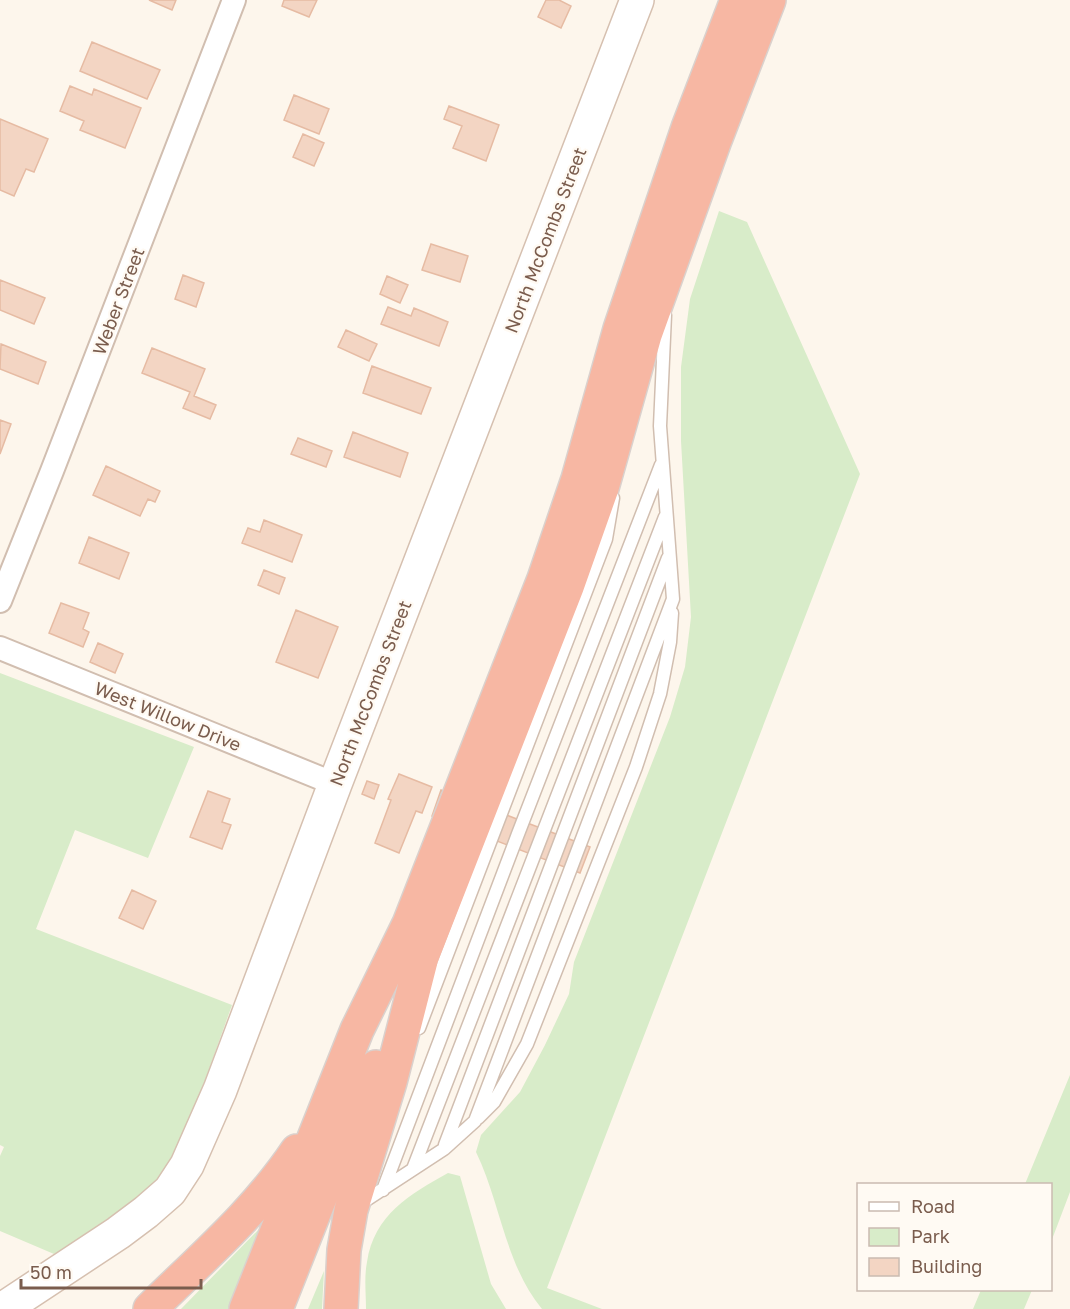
<svg xmlns="http://www.w3.org/2000/svg" width="1070" height="1309" viewBox="0 0 1070 1309" font-family="'Golos Text',sans-serif">
  <rect width="100%" height="100%" fill="#fdf6ec"/>
  <path fill="#d8ecc9" d="M719,211L747,222L860,474L547,1288L602,1309H542C505,1264 501,1204 476,1152L481,1135L520,1092L545,1045L569,994L574,962L670,717L685,667L691,617L681,441V367L690,299Z
    M0,673L194,747L148,858L75,830L36,929L232,1005L178,1156L152,1189L116,1221L54,1254L0,1231V1156L4,1147L0,1145Z
    M1070,1075V1192L1051,1242L1050,1184H1025Z
    M448,1173L460,1176L491,1284L506,1309H366C366,1294 364,1277 367,1262C374,1215 410,1194 448,1173Z
    M260,1228L262,1231L231,1309H181Z
    M324,1271L322,1309H308Z
    M981,1290H1032L1024,1309H973Z"/>
  <path fill="#f3d5c3" stroke="#e6bba3" stroke-width="1.5" d="M149,0H176L172,10Z
    M284,0H317L309,17L282,6Z
    M546,0H559L571,6L561,28L538,17Z
    M92,42L160,70L147,99L80,71Z
    M70,86L92,95L94,89L141,108L125,148L80,130L84,121L60,111Z
    M294,95L329,109L319,134L284,120Z
    M449,106L499,125L486,161L453,148L462,126L444,119Z
    M0,119L48,139L34,172L26,169L14,196L0,190Z
    M303,134L324,143L314,166L293,157Z
    M431,244L468,256L460,282L422,270Z
    M183,275L204,283L196,307L175,299Z
    M387,276L408,285L400,303L380,294Z
    M0,280L45,298L34,324L0,310Z
    M388,307L411,316L414,308L448,322L439,346L381,324Z
    M346,330L377,344L369,361L338,347Z
    M1,344L46,362L38,384L0,369Z
    M152,348L205,369L194,396L216,405L210,419L183,408L190,392L142,373Z
    M372,366L431,388L421,414L363,393Z
    M0,420L11,424L0,454Z
    M353,432L408,453L400,477L344,457Z
    M298,438L332,451L326,467L291,454Z
    M106,466L160,491L155,502L148,499L140,516L93,495Z
    M264,520L302,535L292,562L242,543L248,528L260,532Z
    M89,537L129,553L119,579L79,563Z
    M264,570L285,578L279,594L258,585Z
    M61,603L89,613L83,629L89,632L83,647L49,633Z
    M296,610L338,627L318,678L276,662Z
    M98,643L123,654L115,673L90,662Z
    M399,774L432,787L422,813L416,811L399,853L375,843L391,800L388,799Z
    M367,781L379,785L374,799L362,794Z
    M441,790L590,847L580,873L432,816Z
    M208,791L230,799L222,822L231,825L222,849L190,837Z
    M132,890L156,901L143,929L119,918Z"/>
  <g fill="none" stroke-linecap="round" stroke-linejoin="round">
    <g stroke="#d1beb0" stroke-width="15">
      <path id="lane" d="M419,1028L606,539L613,498
        M478,1118L494,1102L527,1044L636,767L660,694L670,642L672,613
        M445,1145L668,558
        M413,1169L665,517
        M383,1190L518,834L661,465
        M360,1204L444,1149L475,1121L673,599L660,426L665,315"/>
    </g>
    <g stroke="#d1beb0" stroke-width="26">
      <path id="street" d="M0,601L52,471L234,0
        M0,648L335,784"/>
    </g>
    <g stroke="#d6c0b0" stroke-width="36">
      <path id="secondary" d="M3,1309L118,1233L146,1212L170,1191L187,1165L220,1090L335,784L637,0"/>
    </g>
    <g stroke="#dad1cd" stroke-width="36">
      <path id="highway" d="M150,1309C201,1259 257,1211 297,1151
        M246,1309L357,1030L409,924L544,579L578,479L620,329L688,128L737,0
        M276,1309L337,1155L376,1067
        M341,1309L344,1250L351,1210L390,1082L422,957L567,587L602,488L645,335L715,140L769,0"/>
    </g>
    <use href="#lane" stroke="#fff" stroke-width="12"/>
    <use href="#street" stroke="#fff" stroke-width="22"/>
    <use href="#secondary" stroke="#fff" stroke-width="33"/>
    <use href="#highway" stroke="#f7b7a3" stroke-width="33"/>
  </g>
  <g text-anchor="middle" dominant-baseline="central" stroke-width="4.5" stroke-linejoin="round" paint-order="stroke">
    <g font-size="18" fill="#7a5c4d" stroke="#fffaf3">
      <text transform="translate(545 240) rotate(-69)">North McCombs Street</text>
      <text transform="translate(118 301) rotate(-69)">Weber Street</text>
      <text transform="translate(370 693) rotate(-69)">North McCombs Street</text>
      <text transform="translate(168 716) rotate(22)">West Willow Drive</text>
    </g>
  </g>
  <rect x="857" y="1183" width="195" height="108" fill="#fffaf3" stroke="#cabbb1" stroke-width="1.5"/>
  <rect x="869" y="1202" width="30" height="9" fill="#ffffff" stroke="#cabbb1" stroke-width="1.5"/>
  <text x="911" y="1213" font-size="18" fill="#7a5c4d">Road</text>
  <rect x="869" y="1228" width="30" height="18" fill="#d8ecc9" stroke="#cabbb1" stroke-width="1.5"/>
  <text x="911" y="1243" font-size="18" fill="#7a5c4d">Park</text>
  <rect x="869" y="1258" width="30" height="18" fill="#f3d5c3" stroke="#cabbb1" stroke-width="1.5"/>
  <text x="911" y="1273" font-size="18" fill="#7a5c4d">Building</text>
  <path d="M21 1279v9h180v-9" fill="none" stroke="#7a5c4d" stroke-width="3"/>
  <text x="30" y="1279" font-size="18" fill="#7a5c4d" stroke="#fffaf3" stroke-width="4.5" paint-order="stroke">50 m</text>
</svg>
